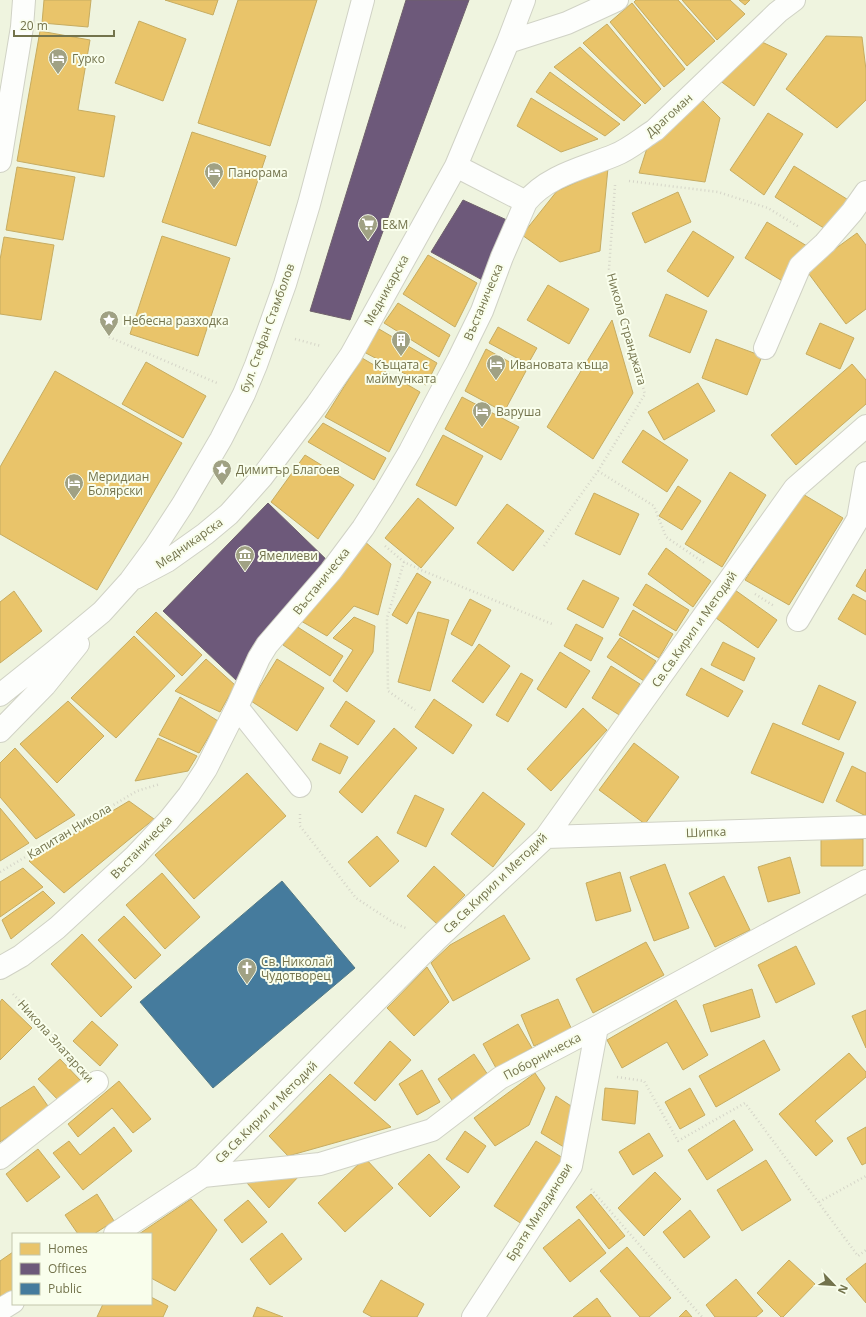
<svg xmlns="http://www.w3.org/2000/svg" width="866" height="1317" viewBox="0 0 866 1317" font-family="'Open Sans',sans-serif">
  <rect width="100%" height="100%" fill="#f3f6eb"/>
  <path fill="#eff4df" fill-rule="evenodd" d="M0,0H866V1317H0ZM13,1234H151V1304H13Z"/>
  <path fill="#e9c46a" stroke="#c6ac61" d="M44,0H91L88,27L42,23Z
    M165,0H218L213,15Z
    M238,0H317L270,146L198,123Z
    M636,0H678L715,41L687,66L634,2Z
    M682,0H730L745,14L717,40Z
    M739,0H750L745,5Z
    M632,3L685,69L664,87L610,22Z
    M139,21L186,39L163,101L115,83Z
    M607,24L661,89L645,104L583,43Z
    M40,31L90,40L78,110L115,116L104,177L17,161Z
    M826,36L862,37L866,70V100L837,128L786,89Z
    M762,42L787,54L754,106L719,80Z
    M580,47L641,105L624,121L554,67Z
    M550,72L620,124L605,136L536,92Z
    M698,96L720,118L705,182L639,173L649,142Z
    M531,98L598,139L561,152L517,126Z
    M768,113L803,134L764,195L730,170Z
    M192,132L266,156L236,246L162,222Z
    M794,166L850,201L830,232L775,197Z
    M17,167L75,177L63,240L6,230Z
    M608,168L600,251L560,262L522,235L557,191Z
    M678,192L691,222L645,243L632,213Z
    M767,222L807,246L784,282L745,258Z
    M693,231L734,257L708,297L667,271Z
    M857,233L866,245V309L846,324L806,270Z
    M162,236L230,258L198,356L130,334Z
    M4,237L54,245L41,320L0,314V260Z
    M428,255L477,283L455,327L403,294Z
    M548,285L589,309L569,344L527,320Z
    M666,294L707,311L690,353L649,336Z
    M398,303L450,335L439,357L384,323Z
    M612,320L633,393L593,459L547,427Z
    M820,323L854,338L840,369L806,354Z
    M498,327L537,348L528,364L489,343Z
    M379,329L437,363L426,385L364,352Z
    M716,339L762,356L747,395L702,378Z
    M486,349L526,371L504,412L465,391Z
    M362,358L420,392L389,452L325,417Z
    M146,362L206,396L183,438L122,404Z
    M852,364L866,380V404L796,465L771,435Z
    M55,371L182,443L97,590L0,534V467Z
    M698,383L715,411L664,440L648,412Z
    M462,397L519,427L501,460L445,429Z
    M323,423L386,458L374,480L308,442Z
    M643,430L688,460L667,492L622,462Z
    M443,435L483,456L456,506L416,485Z
    M305,455L354,485L318,539L271,502Z
    M730,472L766,495L722,567L685,544Z
    M678,486L701,501L682,530L659,516Z
    M594,493L639,514L620,555L575,534Z
    M801,493L843,518L789,605L745,580Z
    M418,498L454,528L421,568L385,538Z
    M507,504L544,531L513,571L477,543Z
    M364,541L391,564L378,615L354,606L327,636L301,621Z
    M666,548L711,581L693,607L648,574Z
    M866,569V592L856,586Z
    M417,573L431,582L407,624L392,615Z
    M583,580L619,598L603,628L567,609Z
    M646,584L689,610L676,631L633,605Z
    M735,590L777,620L758,648L716,618Z
    M14,591L42,631L0,663V602Z
    M853,594L866,601V635L838,619Z
    M470,599L491,610L472,646L451,634Z
    M633,610L673,634L659,658L619,635Z
    M156,612L202,655L182,676L136,632Z
    M418,612L449,620L430,691L398,682Z
    M354,617L375,626L373,652L347,692L333,681L353,650L333,638Z
    M576,624L603,638L591,661L564,646Z
    M296,626L343,656L330,676L283,645Z
    M134,636L175,676L116,738L71,698Z
    M620,638L656,661L644,681L607,657Z
    M723,642L755,658L744,681L711,665Z
    M479,644L510,666L483,703L452,681Z
    M560,652L590,671L566,708L537,689Z
    M206,659L235,685L220,712L175,691Z
    M277,659L324,688L297,731L251,701Z
    M611,666L640,684L621,716L592,698Z
    M701,668L743,691L728,717L686,695Z
    M521,673L533,680L508,722L496,715Z
    M819,685L856,702L839,740L802,724Z
    M180,697L218,721L199,753L159,735Z
    M434,699L472,725L453,754L415,727Z
    M68,701L104,736L57,783L20,744Z
    M346,701L375,721L358,745L330,726Z
    M583,708L607,730L551,791L527,769Z
    M773,723L844,753L823,803L751,773Z
    M394,728L417,748L362,813L339,792Z
    M158,738L197,756L188,771L135,781Z
    M320,743L348,757L340,774L312,760Z
    M634,743L679,777L645,824L599,790Z
    M15,748L75,815L36,839L0,797V763Z
    M852,766L866,773V816L836,801Z
    M247,773L286,816L194,899L155,855Z
    M483,792L525,824L493,867L451,834Z
    M415,795L444,809L426,847L397,833Z
    M129,801L154,819L64,893L29,861Z
    M0,808L29,843L0,861Z
    M377,836L399,861L370,887L348,862Z
    M821,839H863V866H821Z
    M790,857L800,893L768,902L758,867Z
    M665,864L689,928L654,941L630,877Z
    M434,866L465,895L437,924L407,896Z
    M23,868L43,887L0,917V882Z
    M620,872L631,911L596,921L586,883Z
    M162,873L200,917L165,949L126,905Z
    M724,876L750,930L715,947L689,893Z
    M43,891L55,903L11,939L2,920Z
    M504,915L530,959L453,1001L431,963L450,945Z
    M124,916L161,955L135,979L98,940Z
    M82,934L132,987L101,1017L51,964Z
    M646,942L664,975L593,1013L576,979Z
    M796,946L815,984L776,1003L758,965Z
    M427,967L449,1002L414,1036L387,1008Z
    M752,989L760,1017L711,1032L703,1005Z
    M2,999L32,1028L0,1060V1002Z
    M558,999L572,1030L534,1046L521,1015Z
    M676,1000L708,1055L683,1070L667,1042L622,1068L607,1040Z
    M866,1010V1048L852,1016Z
    M92,1021L118,1045L100,1066L73,1041Z
    M518,1024L532,1048L496,1068L483,1044Z
    M764,1040L780,1070L716,1107L699,1076Z
    M390,1041L411,1060L375,1101L354,1083Z
    M849,1053L866,1072V1077L815,1121L833,1141L816,1156L779,1114Z
    M474,1054L488,1075L452,1100L438,1079Z
    M60,1059L81,1081L59,1101L38,1079Z
    M422,1070L440,1102L417,1115L399,1084Z
    M535,1073L545,1088L529,1125L495,1146L474,1118Z
    M330,1074L391,1127L288,1156L269,1136Z
    M119,1081L151,1119L133,1133L112,1108L78,1137L68,1124Z
    M34,1086L50,1109L0,1142V1108Z
    M605,1088L638,1091L635,1124L602,1120Z
    M690,1088L705,1115L680,1129L665,1102Z
    M556,1096L574,1108L567,1149L541,1133Z
    M734,1120L753,1150L707,1180L688,1150Z
    M114,1127L132,1151L83,1190L53,1153L69,1141L80,1155Z
    M866,1127V1163L862,1165L847,1138Z
    M465,1131L486,1146L468,1173L446,1159Z
    M649,1133L663,1156L633,1175L619,1152Z
    M536,1141L563,1158L522,1224L494,1206Z
    M38,1149L60,1177L27,1202L6,1174Z
    M429,1154L460,1187L430,1217L398,1184Z
    M365,1158L393,1188L345,1232L318,1203Z
    M766,1160L791,1200L742,1231L717,1190Z
    M655,1172L681,1199L644,1236L618,1208Z
    M300,1175L269,1208L247,1183Z
    M97,1194L114,1221L94,1234H78L65,1215Z
    M591,1194L625,1236L609,1249L576,1207Z
    M191,1199L217,1230L175,1291L151,1278V1234H139Z
    M248,1200L267,1222L242,1243L224,1220Z
    M690,1210L710,1237L684,1258L663,1232Z
    M579,1219L606,1253L570,1282L543,1248Z
    M282,1233L302,1259L270,1285L250,1259Z
    M627,1247L671,1298L649,1317H640L600,1271Z
    M13,1252V1293L0,1301V1261Z
    M789,1260L815,1284L783,1317H781L757,1293Z
    M866,1263V1303L846,1279Z
    M736,1279L763,1311L756,1317H715L706,1305Z
    M381,1280L424,1304L417,1317H372L363,1312Z
    M151,1297L168,1306L163,1317H97L103,1304H151Z
    M597,1298L611,1317H573Z
    M257,1307L283,1317H253Z
    M686,1310L692,1317H679Z"/>
  <path fill="#6d597a" stroke="#6f616c" d="M406,0H469L350,320L310,311Z
    M463,200L509,221L486,282L431,252Z
    M268,503L331,564L253,645L237,681L163,611Z"/>
  <path fill="#457b9d" stroke="#537985" d="M282,881L355,968L213,1088L140,1002Z"/>
  <g fill="none" stroke-linecap="round" stroke-linejoin="round">
    <g stroke="#d0d2c5" stroke-width="24">
      <path id="minor" d="M508,42L524,0
        M0,161L22,27L24,0
        M526,202C548,175 584,168 615,155C630,149 642,138 655,130L778,12L794,0
        M765,348L800,266L825,243L852,212L866,192
        M135,578L167,561L205,534L229,514L262,477L317,404L351,355L456,166L508,42L567,23L617,0
        M798,620L858,519L866,473
        M0,695L55,651L102,612L130,581L155,547L183,504L221,439L244,394L256,365L285,284L309,204L363,0
        M237,707L300,786
        M0,731L45,685L78,644
        M546,837L866,827
        M0,968L21,956L57,928L135,856L169,820L189,795L206,769L237,707L259,658L267,645L331,571L363,528L384,495L410,451L458,360L482,311L502,257L526,202L456,166
        M0,1158L97,1082
        M203,1176L320,1164L432,1130L500,1078L597,1027L866,881
        M115,1234L203,1176L436,940L546,837L795,488L866,426
        M0,1310L13,1302
        M473,1317L571,1166L597,1027"/>
    </g>
    <path stroke="#d5d5c8" stroke-width="2.5" stroke-dasharray="1 3" stroke-linecap="butt" d="M629,181L718,192L768,208L799,227
      M109,337L217,383
      M295,339L321,346
      M598,471L654,506L666,537L706,564
      M385,546L404,562L421,570L552,624
      M544,546L598,471L645,394L609,269L615,185
      M404,562L387,618L388,691L415,710
      M755,594L774,606
      M300,814V826L356,898L394,923L408,929
      M0,872L137,791L160,784
      M13,994L77,1061
      M617,1077L644,1081L678,1141L745,1103L858,1256L866,1250
      M591,1189L702,1317
      M819,1202L866,1176"/>
    <use href="#minor" stroke="#fdfefc" stroke-width="22"/>
  </g>
  <defs>
    <g id="hotel-pin" transform="scale(1)"><path d="M0 17L-7.5 6A9.5 9.5 0 1 1 7.5 6Z" fill="#a0a184" stroke="#f9feec"/><path d="M-6-4.5h1.5V1H6V5H4.5V3h-9V5H-6ZM-4 0a1.8 1.8 0 1 1 3.6 0ZM.5 0V-2.5h3Q6-2.5 6 0Z" fill="#fff"/></g>
    <g id="supermarket-pin" transform="scale(1)"><path d="M0 17L-7.5 6A9.5 9.5 0 1 1 7.5 6Z" fill="#a0a184" stroke="#f9feec"/><path d="M-6-5.5h2.5l.6 2H6L4.5 2H-2.5L-4.4-4H-6ZM-1.5 3.2a1.3 1.3 0 1 0 .1 0ZM3 3.2a1.3 1.3 0 1 0 .1 0Z" fill="#fff"/></g>
    <g id="sight-pin" transform="scale(1)"><path d="M0 17L-7.5 6A9.5 9.5 0 1 1 7.5 6Z" fill="#a0a184" stroke="#f9feec"/><path d="M0-6L1.8-2.2L6-1.7L2.9 1.2L3.7 5.4L0 3.3L-3.7 5.4L-2.9 1.2L-6-1.7L-1.8-2.2Z" fill="#fff"/></g>
    <g id="building-pin" transform="scale(1)"><path d="M0 17L-7.5 6A9.5 9.5 0 1 1 7.5 6Z" fill="#a0a184" stroke="#f9feec"/><path d="M-4-6H4V6H1V3H-1V6H-4ZM-2.5-4.3h1.7v1.8h-1.7ZM.8-4.3h1.7v1.8H.8ZM-2.5-1h1.7V.8h-1.7ZM.8-1h1.7V.8H.8Z" fill="#fff"/></g>
    <g id="museum-pin" transform="scale(1)"><path d="M0 17L-7.5 6A9.5 9.5 0 1 1 7.5 6Z" fill="#a0a184" stroke="#f9feec"/><path d="M0-6L6-3V-2H-6V-3ZM-5-1h2V3h-2ZM-1-1h2V3h-2ZM3-1h2V3H3ZM-6 4H6V6H-6Z" fill="#fff"/></g>
    <g id="church-pin" transform="scale(1)"><path d="M0 17L-7.5 6A9.5 9.5 0 1 1 7.5 6Z" fill="#a0a184" stroke="#f9feec"/><path d="M-1.2-6h2.4v3.5h3.3v2.4h-3.3V6h-2.4V-.1h-3.3v-2.4h3.3Z" fill="#fff"/></g>
  </defs>
  <g fill-rule="evenodd">
    <use href="#hotel-pin" x="58" y="58"/>
    <use href="#hotel-pin" x="214" y="172"/>
    <use href="#supermarket-pin" x="368" y="224"/>
    <use href="#sight-pin" x="109" y="320"/>
    <use href="#building-pin" x="401" y="340"/>
    <use href="#hotel-pin" x="496" y="364"/>
    <use href="#hotel-pin" x="482" y="411"/>
    <use href="#sight-pin" x="222" y="469"/>
    <use href="#hotel-pin" x="74" y="483"/>
    <use href="#museum-pin" x="245" y="555"/>
    <use href="#church-pin" x="247" y="968"/>
  </g>
  <g text-anchor="middle" dominant-baseline="central" stroke-width="4" stroke-linejoin="round" paint-order="stroke">
    <g font-size="12" fill="#73734c" stroke="#f9feec" text-anchor="start">
      <text x="72" y="58">Гурко</text>
      <text x="228" y="172">Панорама</text>
      <text x="382" y="224">Е&amp;М</text>
      <text x="123" y="320">Небесна разходка</text>
      <text x="401" y="364" text-anchor="middle">Къщата с<tspan x="401" dy="14">маймунката</tspan></text>
      <text x="510" y="364">Ивановата къща</text>
      <text x="496" y="411">Варуша</text>
      <text x="236" y="469">Димитър Благоев</text>
      <text x="88" y="476">Меридиан<tspan x="88" dy="14">Болярски</tspan></text>
      <text x="259" y="555">Ямелиеви</text>
      <text x="261" y="961">Св. Николай<tspan x="261" dy="14">Чудотворец</tspan></text>
    </g>
    <g font-size="12" fill="#73734c" stroke="#f9feec">
      <text transform="translate(669 115) rotate(-42)">Драгоман</text>
      <text transform="translate(386 290) rotate(-61)">Медникарска</text>
      <text transform="translate(483 302) rotate(-67)">Въстаническа</text>
      <text transform="translate(267 328) rotate(-70)">бул. Стефан Стамболов</text>
      <text transform="translate(627 329) rotate(74)">Никола Странджата</text>
      <text transform="translate(189 543) rotate(-35)">Медникарска</text>
      <text transform="translate(321 581) rotate(-51)">Въстаническа</text>
      <text transform="translate(694 629) rotate(-55)">Св.Св.Кирил и Методий</text>
      <text transform="translate(69 831) rotate(-31)">Капитан Никола</text>
      <text transform="translate(706 832) rotate(-2)">Шипка</text>
      <text transform="translate(141 847) rotate(-46)">Въстаническа</text>
      <text transform="translate(495 883) rotate(-44)">Св.Св.Кирил и Методий</text>
      <text transform="translate(56 1041) rotate(48)">Никола Златарски</text>
      <text transform="translate(542 1056) rotate(-28)">Поборническа</text>
      <text transform="translate(266 1112) rotate(-45)">Св.Св.Кирил и Методий</text>
      <text transform="translate(539 1212) rotate(-58)">Братя Миладинови</text>
    </g>
  </g>
  <rect x="12" y="1233" width="140" height="72" fill="#f9feec" stroke="#c3c6ac"/>
  <rect x="20" y="1243" width="20" height="12" fill="#e9c46a" stroke="#c3c6ac"/>
  <text x="48" y="1253" font-size="12" fill="#73734c">Homes</text>
  <rect x="20" y="1263" width="20" height="12" fill="#6d597a" stroke="#c3c6ac"/>
  <text x="48" y="1273" font-size="12" fill="#73734c">Offices</text>
  <rect x="20" y="1283" width="20" height="12" fill="#457b9d" stroke="#c3c6ac"/>
  <text x="48" y="1293" font-size="12" fill="#73734c">Public</text>
  <g transform="translate(834 1285) rotate(115)" stroke="#f9feec" stroke-width="3" paint-order="stroke">
  <path d="M0-3L7 15L0 10L-7 15Z" fill="#73734c"/>
  <text y="-6" font-size="11" font-weight="bold" text-anchor="middle" fill="#73734c">N</text>
  </g>
  <path d="M14 30v6h100v-6" fill="none" stroke="#73734c" stroke-width="2"/>
  <text x="20" y="30" font-size="12" fill="#73734c" stroke="#f9feec" stroke-width="3" paint-order="stroke">20 m</text>
</svg>
